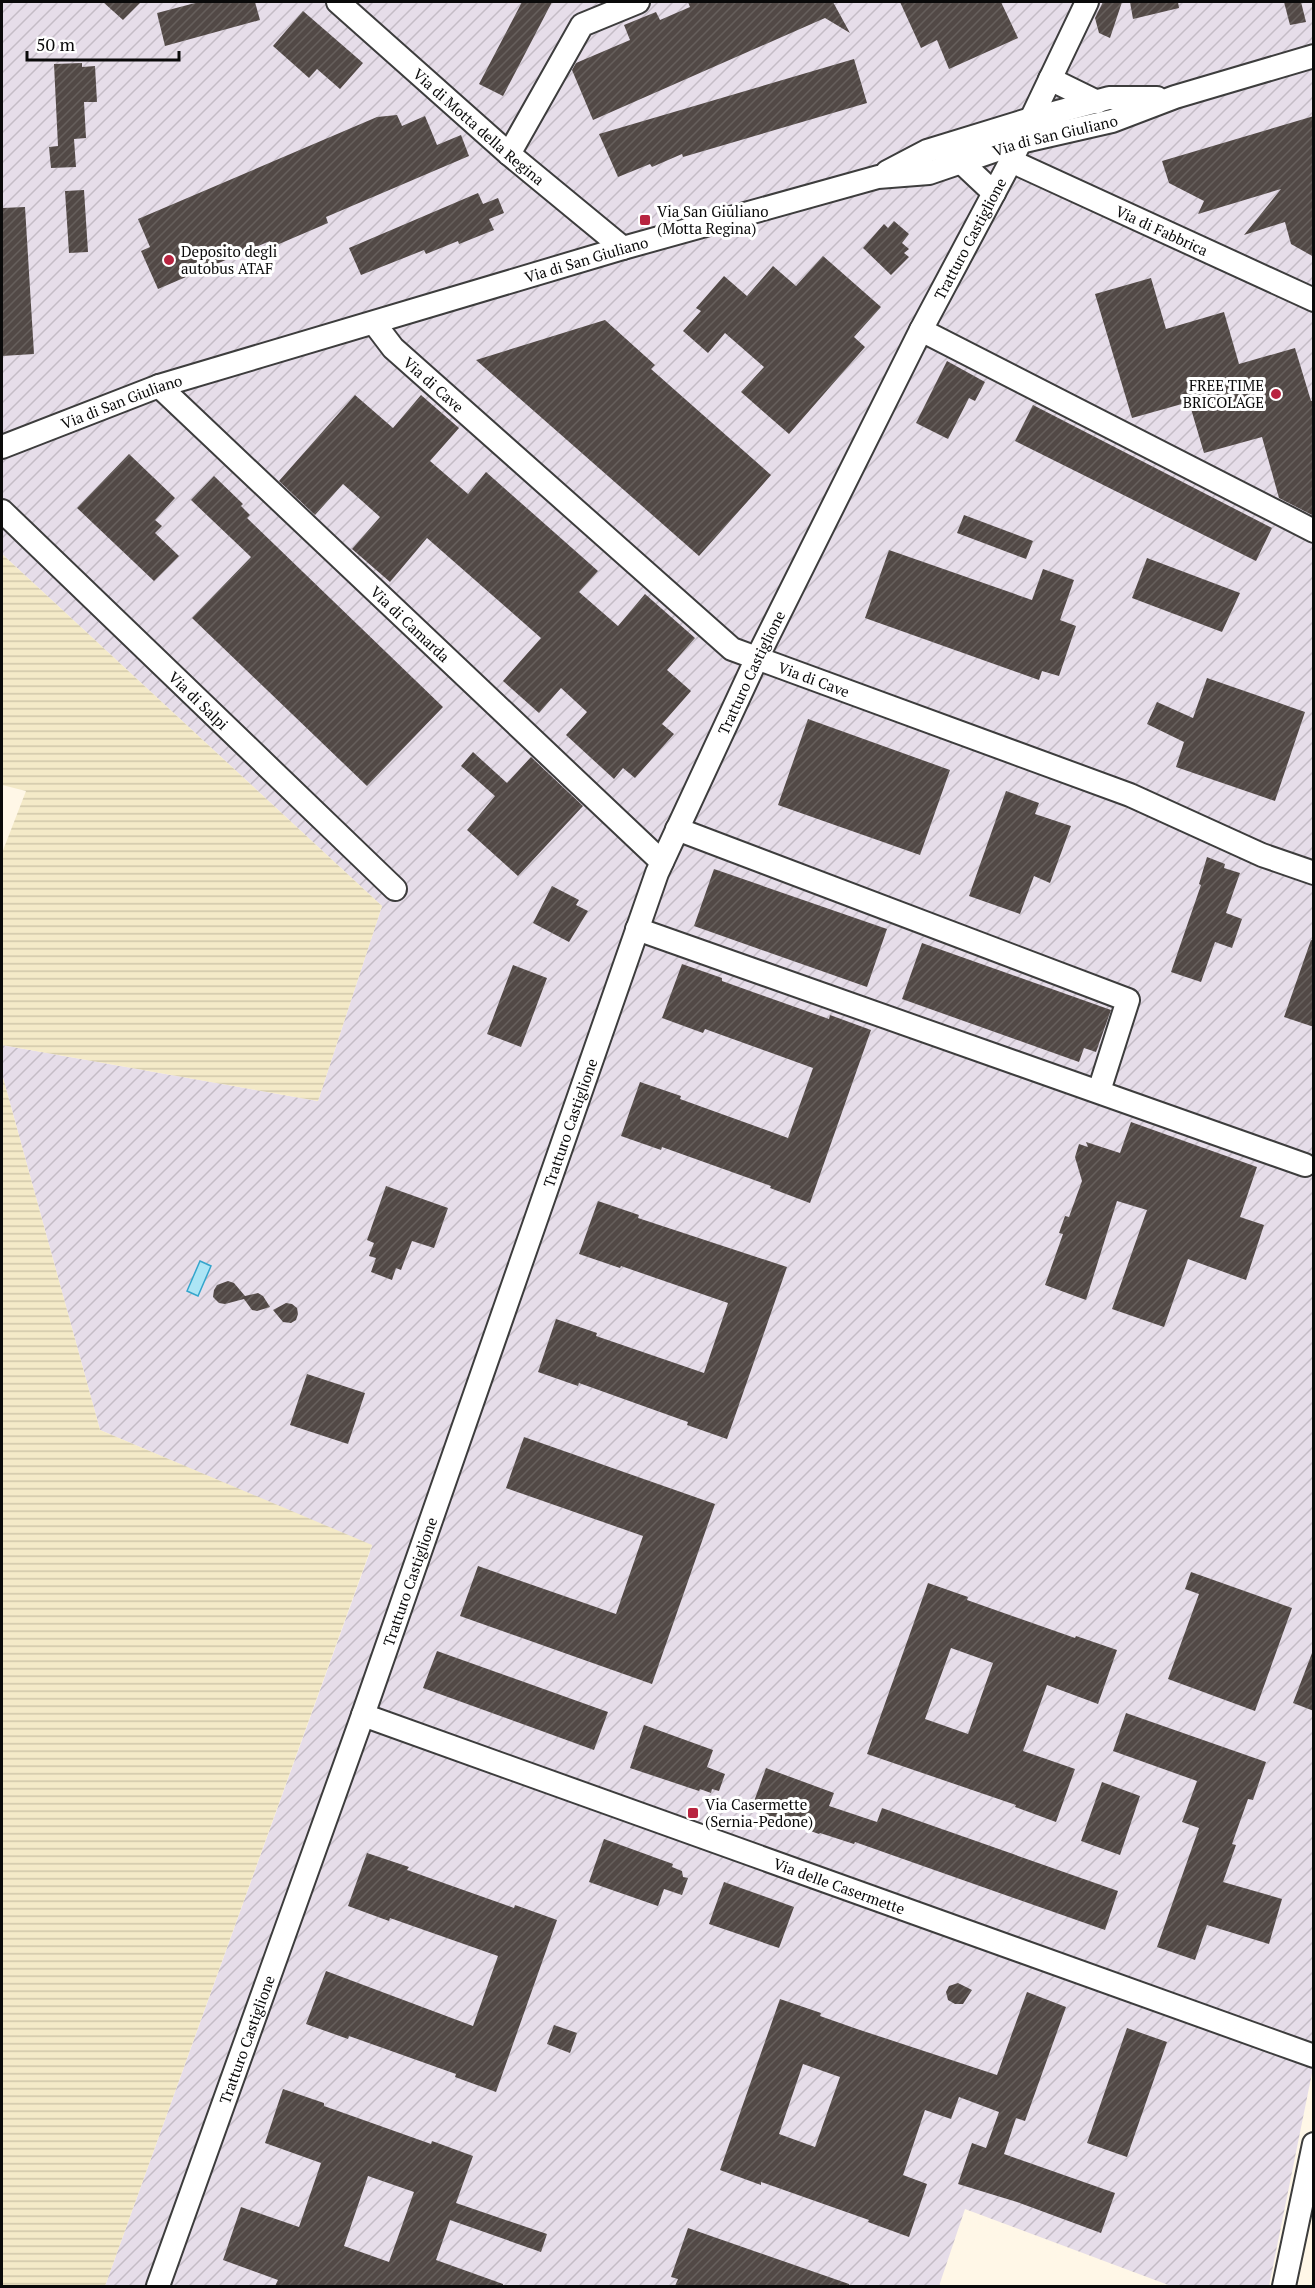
<svg xmlns="http://www.w3.org/2000/svg" width="1315" height="2288" viewBox="0 0 1315 2288" font-family="'PT Serif',serif">
  <defs>
    <pattern id="industrial-furrows" width="10" height="10" patternUnits="userSpaceOnUse" patternTransform="scale(1.5)"><rect width="10" height="10" fill="#e6dde9"/><path d="M-1 1l2-2M0 10L10 0M9 11l2-2" fill="none" stroke="#c4bcc6"/></pattern>
    <pattern id="farmland-rules" width="6" height="5" patternUnits="userSpaceOnUse" patternTransform="scale(1.5)"><rect width="6" height="5" fill="#f4eac8"/><path d="M0 2.5h6" fill="none" stroke="#d0c7aa"/></pattern>
    <pattern id="building-hatch" width="6" height="6" patternUnits="userSpaceOnUse" patternTransform="scale(1.5)"><rect width="6" height="6" fill="#524946"/><path d="M-1 1l2-2M0 6l6-6M5 7l2-2" fill="none" stroke="#665f5c"/></pattern>
  </defs>
  <rect width="100%" height="100%" fill="#fff7e7"/>
  <path fill="url(#industrial-furrows)" d="M2,2H1313L1314,2073H1312L1269,2286H1171L965,2209L939,2286H105L372,1546L100,1430L2,1074V1045L318,1101L382,906L2,554Z"/>
  <path fill="url(#farmland-rules)" d="M2,554L382,906L318,1101L2,1045V853L26,791L2,785Z
    M2,1074L100,1430L372,1545L105,2286H2Z"/>
  <path fill="#ace5f5" stroke="#34a5cc" stroke-width="1.5" d="M200,1261L211,1266L198,1296L187,1291Z"/>
  <path fill="url(#building-hatch)" fill-rule="evenodd" d="M103,2H141L123,20Z
    M199,2H255L260,20L165,46L157,13Z
    M522,2H552L503,96L479,84Z
    M688,2H833L850,33L825,18L593,120L572,70L576,63L630,40L624,25L656,12L660,20L690,7Z
    M900,2H1001L1018,38L949,69L937,40L921,48Z
    M1103,2H1122L1110,38L1099,33L1095,18Z
    M1130,2H1178L1179,8L1133,19Z
    M1284,2H1301L1306,22L1290,25Z
    M303,11L363,63L340,89L317,69L309,78L273,46Z
    M854,59L867,103L683,157L682,154L652,167L650,164L618,177L599,134Z
    M82,63V67L95,66L97,102H84L86,138L74,139L76,167L51,168L49,147L58,146L54,64Z
    M397,115L402,126L425,116L437,145L461,135L469,156L326,217L328,223L272,247L270,241L158,289L141,251L150,247L138,219L377,117Z
    M1314,116V257L1291,244L1285,222L1244,235L1281,189L1198,214L1204,201L1169,183L1162,161Z
    M84,190L88,252L69,253L65,191Z
    M478,193L483,204L498,198L504,213L489,219L494,230L459,244L458,241L426,254L424,250L361,275L349,248Z
    M25,207L34,354L2,356V208Z
    M894,221L909,234L902,243L909,249L904,253L909,257L891,275L863,248L884,224L888,228Z
    M823,256L881,307L854,337L865,347L789,434L741,392L764,367L725,333L708,353L683,331L701,311L696,308L724,276L747,296L773,266L796,286Z
    M1151,278L1166,329L1224,312L1239,364L1295,348L1311,401L1314,400V516L1279,498L1262,437L1204,453L1189,402L1132,418L1095,294Z
    M605,320L655,365L651,369L771,475L699,556L476,360Z
    M947,361L985,382L975,401L969,398L948,439L916,423Z
    M355,395L393,428L421,395L459,428L430,461L468,494L486,472L598,571L579,592L618,626L645,594L695,638L667,670L691,691L662,724L674,734L635,778L623,768L614,779L566,735L587,712L561,688L539,713L503,681L541,638L427,538L390,582L352,549L380,517L343,484L315,515L279,481Z
    M1033,405L1272,528L1256,561L1015,441Z
    M129,454L175,498L155,520L162,526L155,533L179,556L154,581L77,508Z
    M214,476L243,504L241,506L250,515L247,518L443,707L367,786L192,618L251,557L191,500Z
    M964,515L1033,541L1026,559L957,533Z
    M889,550L1032,600L1043,569L1074,580L1060,620L1076,626L1059,676L1042,671L1039,680L865,618Z
    M1147,558L1240,593L1222,632L1132,598Z
    M1207,678L1305,712L1275,801L1176,767L1184,742L1147,724L1157,702L1193,718Z
    M808,719L950,770L920,855L778,805Z
    M473,752L507,783L531,757L583,806L518,876L467,830L495,796L461,766Z
    M1006,791L1039,803L1035,814L1071,826L1050,883L1034,876L1020,914L969,896Z
    M1207,857L1225,864L1224,868L1240,873L1226,913L1242,919L1232,948L1215,942L1201,982L1171,972L1201,885L1199,884Z
    M714,869L887,929L867,987L694,926Z
    M552,886L579,900L576,905L588,911L569,942L533,923Z
    M1311,940L1314,941V1027L1284,1017Z
    M922,943L1111,1010L1096,1052L1084,1048L1079,1062L902,999Z
    M682,964L722,978V981L829,1019L830,1015L871,1030L810,1203L770,1188L771,1186L662,1147L661,1150L621,1136L640,1082L681,1096L680,1099L788,1138L813,1068L705,1029L703,1033L662,1018Z
    M513,965L547,978L521,1047L487,1034Z
    M1131,1122L1257,1167L1240,1217L1264,1225L1246,1280L1188,1259L1164,1327L1112,1309L1147,1210L1117,1201L1086,1300L1045,1285L1063,1234L1059,1233L1065,1216L1069,1217L1082,1181L1075,1157L1079,1144L1088,1147L1086,1142L1120,1153Z
    M386,1186L448,1208L434,1248L412,1241L401,1270L396,1268L392,1280L371,1272L376,1258L369,1256L374,1243L367,1240Z
    M598,1201L639,1215L638,1218L787,1267L727,1439L687,1425L688,1422L579,1383L578,1386L538,1372L556,1319L597,1333L596,1336L704,1373L728,1303L621,1266L620,1268L579,1254Z
    M228,1281L234,1283L245,1296L258,1293L263,1296L270,1307L257,1311L252,1310L244,1299L225,1304L219,1303L213,1297L214,1290L217,1285Z
    M286,1303L292,1304L297,1308L298,1314L296,1320L291,1323L283,1322L273,1310Z
    M307,1374L365,1393L348,1444L290,1425Z
    M524,1437L715,1504L652,1684L460,1616L478,1566L616,1614L643,1536L506,1488Z
    M1191,1572L1292,1608L1255,1711L1168,1679L1199,1594L1185,1589Z
    M928,1583L968,1597L967,1600L1075,1638L1076,1636L1117,1650L1098,1704L1047,1685L1023,1751L1075,1769L1056,1822L1015,1807L1016,1805L867,1754ZM951,1648L993,1663L968,1734L925,1719Z
    M437,1651L608,1712L594,1750L423,1688Z
    M1312,1653H1314V1711L1293,1703Z
    M1126,1713L1266,1762L1253,1800L1248,1799L1232,1844L1236,1845L1223,1882L1282,1899L1269,1944L1207,1925L1195,1960L1157,1947L1199,1828L1182,1822L1197,1781L1113,1751Z
    M644,1725L713,1750L707,1767L725,1774L719,1791L712,1789L711,1793L700,1789L699,1791L630,1768Z
    M766,1768L834,1793L829,1806L877,1822L882,1808L1118,1891L1105,1930L855,1842L854,1844L820,1833L819,1834L751,1810Z
    M1102,1782L1140,1796L1120,1855L1081,1841Z
    M604,1839L673,1864L672,1867L682,1871L683,1877L688,1878L682,1895L664,1889L658,1906L589,1882Z
    M367,1853L409,1867L407,1870L514,1908L515,1905L557,1920L496,2092L455,2077L456,2074L349,2036L348,2039L306,2024L326,1971L473,2026L498,1956L390,1918L389,1921L348,1906Z
    M724,1882L794,1907L779,1948L709,1924Z
    M958,1983L972,1990L963,2004H955L948,2000L946,1992L949,1986Z
    M1027,1992L1066,2007L1025,2121L1016,2118L1004,2154L1115,2193L1101,2233L1017,2202L958,2184L972,2143L986,2148L999,2112L959,2097L951,2119L925,2110L903,2175L927,2184L909,2237L868,2222L869,2220L761,2182V2185L720,2170L780,1999L821,2013L820,2016L857,2029L997,2075ZM803,2064L840,2077L815,2147L779,2134Z
    M554,2025L577,2033L570,2053L547,2044Z
    M1127,2028L1167,2042L1127,2157L1087,2143Z
    M283,2089L324,2103V2106L431,2144L432,2141L473,2156L456,2203L547,2234L541,2252L450,2220L436,2260L503,2284V2286H275L278,2280L223,2260L241,2207L299,2227L321,2163L265,2143ZM368,2176L414,2192L389,2262L344,2246Z
    M688,2228L849,2284V2286H675L678,2279L671,2277Z"/>
  <g fill="none" stroke-linecap="round" stroke-linejoin="round">
    <g stroke="#3d3d3d" stroke-width="26">
      <g id="minor">
        <path id="s1" d="M338,2L509,154L623,248"/>
        <path d="M1050,79L1097,102"/>
        <path d="M509,154L582,25L638,2"/>
        <path id="s2" d="M1011,161L1314,300"/>
        <path d="M961,162L994,193"/>
        <path d="M887,172L927,151L1031,119L1109,98H1157"/>
        <path id="s3" d="M374,323L393,348L732,649L1130,795L1262,855L1314,873"/>
        <path d="M921,330L1314,531"/>
        <path id="s4" d="M159,386L662,862"/>
        <path id="s5" d="M2,447L159,386L623,248L878,177L929,173L1020,142L1112,121L1175,97L1314,56"/>
        <path id="s6" d="M2,511L395,889"/>
        <path d="M677,829L1128,1000L1099,1091"/>
        <path d="M637,929L1305,1165"/>
        <path id="s7" d="M363,1715L1314,2056"/>
        <path id="s8" d="M158,2286L363,1715L657,873L757,658L921,330L1011,161L1087,2"/>
        <path d="M1284,2286L1314,2144"/>
      </g>
    </g>
    <use href="#minor" stroke="#fff" stroke-width="22"/>
  </g>
  <g fill="#b82440" stroke="#fff" stroke-width="2">
    <rect x="639" y="214" width="12" height="12" rx="3"/>
    <circle cx="169" cy="260" r="6"/>
    <circle cx="1276" cy="394" r="6"/>
    <rect x="687" y="1807" width="12" height="12" rx="3"/>
  </g>
  <g text-anchor="middle" dominant-baseline="central" stroke-width="6" stroke-linejoin="round" paint-order="stroke">
    <g font-size="15" fill="#0a0a0a" stroke="#fff">
      <text stroke="none"><textPath href="#s1" startOffset="188">Via di Motta della Regina</textPath></text>
      <text stroke="none"><textPath href="#s5" startOffset="1100">Via di San Giuliano</textPath></text>
      <text stroke="none"><textPath href="#s2" startOffset="166">Via di Fabbrica</textPath></text>
      <text stroke="none"><textPath href="#s8" startOffset="2206">Tratturo Castiglione</textPath></text>
      <text stroke="none"><textPath href="#s5" startOffset="614">Via di San Giuliano</textPath></text>
      <text stroke="none"><textPath href="#s3" startOffset="86">Via di Cave</textPath></text>
      <text stroke="none"><textPath href="#s5" startOffset="128">Via di San Giuliano</textPath></text>
      <text stroke="none"><textPath href="#s4" startOffset="346">Via di Camarda</textPath></text>
      <text stroke="none"><textPath href="#s8" startOffset="1720">Tratturo Castiglione</textPath></text>
      <text stroke="none"><textPath href="#s3" startOffset="572">Via di Cave</textPath></text>
      <text stroke="none"><textPath href="#s6" startOffset="273">Via di Salpi</textPath></text>
      <text stroke="none"><textPath href="#s8" startOffset="1234">Tratturo Castiglione</textPath></text>
      <text stroke="none"><textPath href="#s8" startOffset="748">Tratturo Castiglione</textPath></text>
      <text stroke="none"><textPath href="#s7" startOffset="506">Via delle Casermette</textPath></text>
      <text stroke="none"><textPath href="#s8" startOffset="262">Tratturo Castiglione</textPath></text>
    </g>
    <g font-size="15" fill="#0a0a0a" stroke="#fff" text-anchor="start">
      <text x="657" y="211">Via San Giuliano<tspan x="657" dy="17">(Motta Regina)</tspan></text>
      <text x="181" y="251">Deposito degli<tspan x="181" dy="17">autobus ATAF</tspan></text>
      <text x="1264" y="385" text-anchor="end">FREE TIME<tspan x="1264" dy="17">BRICOLAGE</tspan></text>
      <text x="705" y="1804">Via Casermette<tspan x="705" dy="17">(Sernia-Pedone)</tspan></text>
    </g>
  </g>
  <rect width="1315" height="2288" fill="none" stroke="#0a0a0a" stroke-width="6"/>
  <path d="M27 51v9h152v-9" fill="none" stroke="#0a0a0a" stroke-width="3"/>
  <text x="36" y="51" font-size="18" fill="#0a0a0a" stroke="#ffffff" stroke-width="4.5" paint-order="stroke">50 m</text>
</svg>
